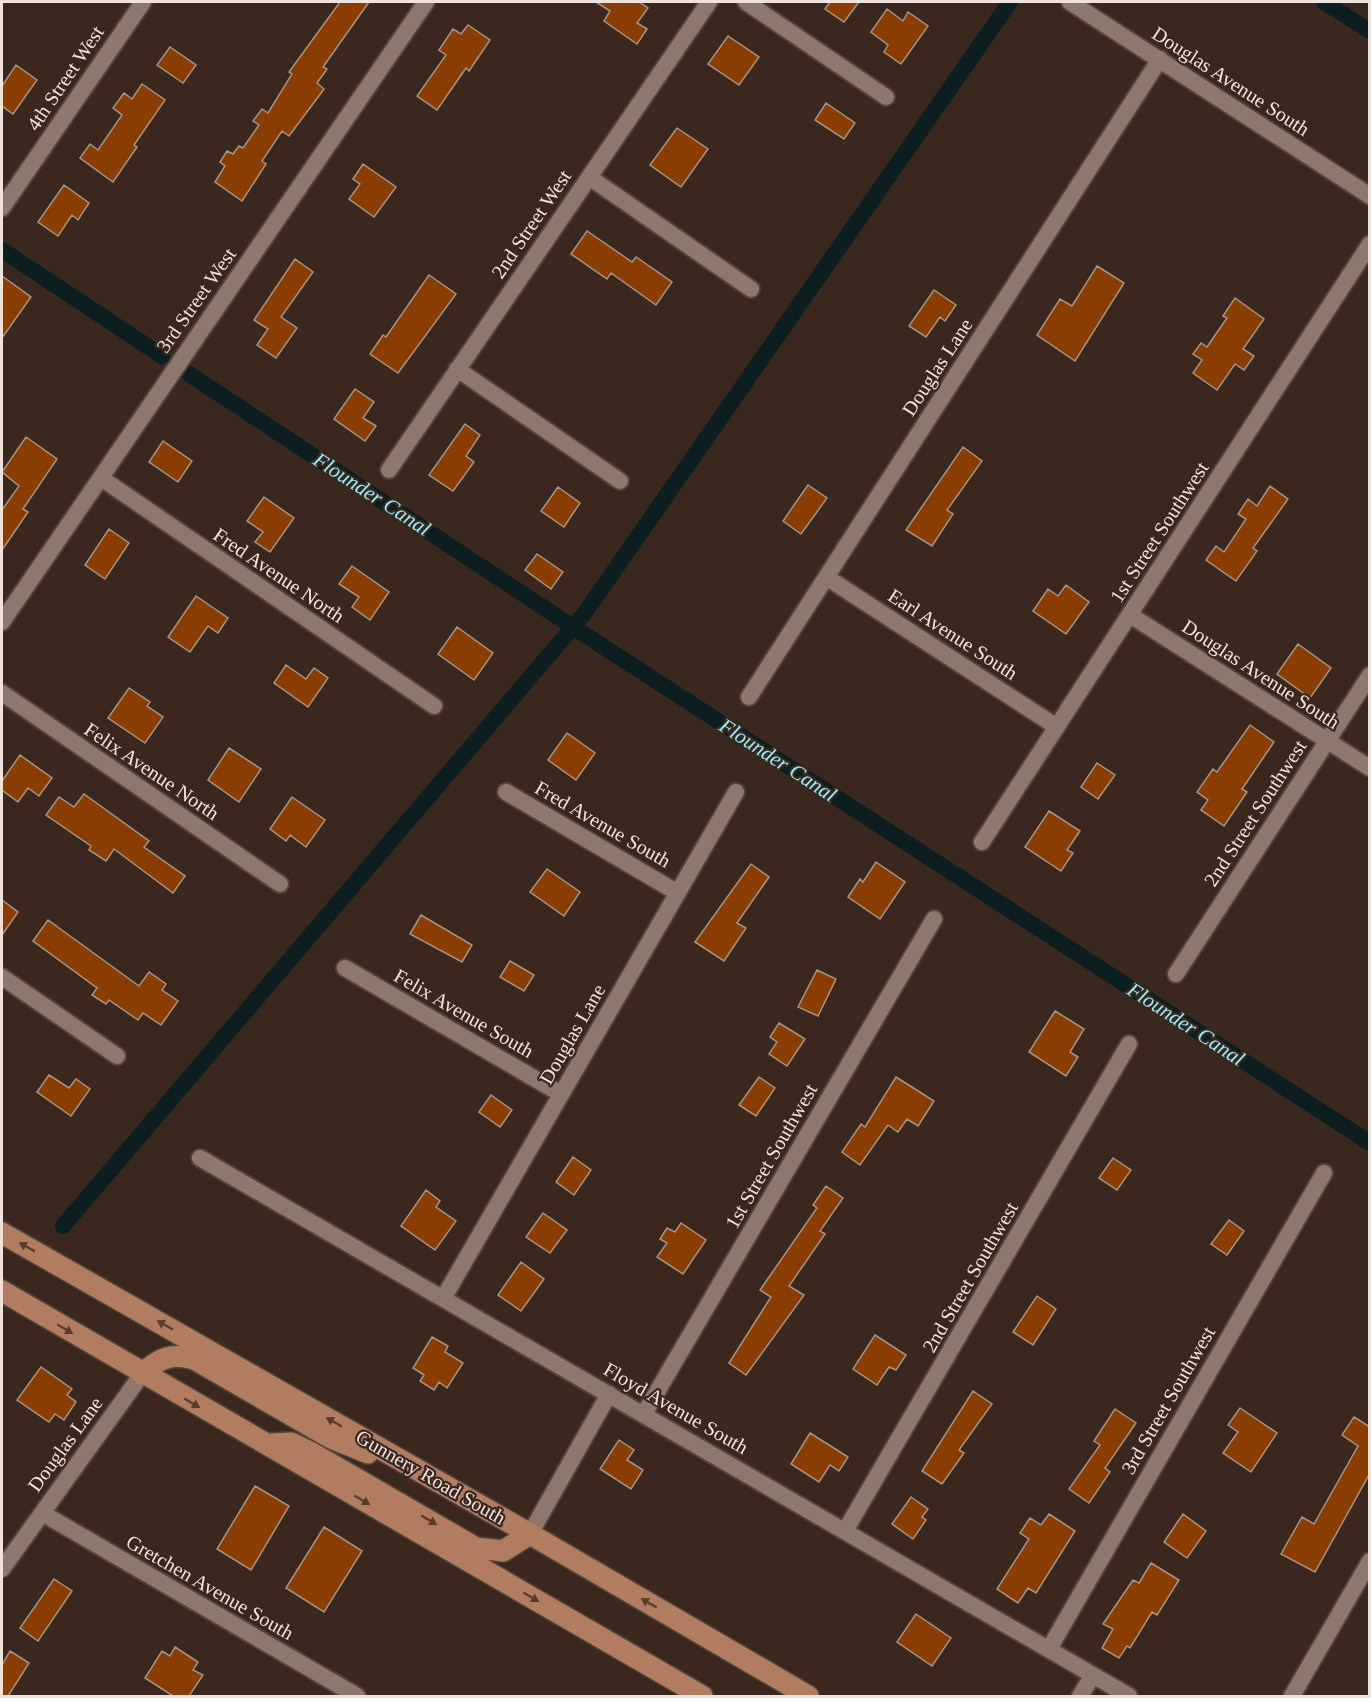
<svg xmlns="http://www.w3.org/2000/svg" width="1371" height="1698" viewBox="0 0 1371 1698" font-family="Georgia,serif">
  <rect width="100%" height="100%" fill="#3a281f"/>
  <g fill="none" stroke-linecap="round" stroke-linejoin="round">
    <path stroke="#0c1e20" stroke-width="16" d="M1324,2L1370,31
      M2,250L162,356
      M189,374L573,627L1370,1143
      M63,1226L584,614L1010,2"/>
  </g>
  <path fill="#893d00" stroke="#a99387" stroke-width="1.5" d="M340,2H369L323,67L327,69L317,83L324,89L289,136L282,131L262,161L266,164L242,201L215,182L225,166L220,162L227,151L233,154L239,146L243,148L259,125L253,121L262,109L268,113L292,74L289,72Z
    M596,2H639L648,8L637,23L647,29L637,44L604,21L610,11Z
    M830,2H859L844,22L825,9Z
    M887,9L903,21L908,12L928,26L901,64L884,52L888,45L871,32Z
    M468,25L490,40L469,71L466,68L437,110L417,96L446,55L439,50L453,29L461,34Z
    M728,36L759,57L739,85L708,64Z
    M170,47L196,65L183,83L157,65Z
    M16,65L37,80L13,114L2,106V86Z
    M142,84L165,100L134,145L137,147L113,182L80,158L90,144L98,150L122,115L113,108L124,93L132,99Z
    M826,103L855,123L844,139L815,120Z
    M677,128L708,149L681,187L650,165Z
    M363,164L396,187L374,217L349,199L360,184L353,179Z
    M64,185L89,203L78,220L72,215L58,236L38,222Z
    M587,231L632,262L636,257L672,282L656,305L611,273L607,279L571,254Z
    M295,259L313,272L281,317L297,328L276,358L257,345L268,329L254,320Z
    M1097,266L1124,283L1075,361L1037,335L1060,299L1072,306Z
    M429,275L456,294L398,373L370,354L383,335L386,337Z
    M2,276L31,297L2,338Z
    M934,290L956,305L945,321L940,317L926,337L909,326Z
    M1235,298L1264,319L1243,349L1254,356L1244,370L1235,364L1217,390L1193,373L1202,360L1193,354L1201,343L1207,347L1227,318L1223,316Z
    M355,389L374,402L363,418L376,426L365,441L334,419Z
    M465,424L480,435L466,456L474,462L453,491L429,475Z
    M26,437L57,459L23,509L28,512L2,550V510L19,486L2,472Z
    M163,441L192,461L178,482L149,462Z
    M963,447L982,461L947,510L953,514L932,546L906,530Z
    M808,485L827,498L801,534L783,521Z
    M1270,486L1288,499L1253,548L1257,551L1236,581L1206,560L1216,546L1224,552L1246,519L1238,514L1248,499L1257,506Z
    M558,487L580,503L564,527L541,511Z
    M264,497L294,518L270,552L255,542L263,532L247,521Z
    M109,529L129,543L105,579L85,565Z
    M537,554L563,572L551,589L525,570Z
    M352,566L389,592L370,620L352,607L359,597L339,584Z
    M1066,585L1089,602L1066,634L1033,611L1048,589L1058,596Z
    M196,596L228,618L218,633L208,626L190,652L168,637Z
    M457,627L493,653L474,680L438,654Z
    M1298,644L1331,668L1310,698L1277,674Z
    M286,665L306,679L314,668L328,678L308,707L274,683Z
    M129,688L150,702L147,706L163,717L145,743L108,718Z
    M1250,725L1274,742L1242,789L1247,792L1224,826L1201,810L1208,800L1197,792L1213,769L1217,772Z
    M567,733L595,753L576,780L548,760Z
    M229,748L261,769L239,802L208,780Z
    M20,755L52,778L39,796L28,788L18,802L2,790V781Z
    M1097,763L1115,775L1098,799L1081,787Z
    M84,794L149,841L144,847L185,876L173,893L114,849L106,861L89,850L91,846L46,815L59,797L74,807Z
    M292,797L325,820L306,847L290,835L286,841L270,829Z
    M1049,811L1080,831L1067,850L1073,853L1061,871L1025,847Z
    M876,862L905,882L880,919L848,897L860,879L863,882Z
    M751,864L769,877L737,923L746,928L724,961L695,942Z
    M547,869L580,892L564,916L530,892Z
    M2,900L18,912L2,935Z
    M421,915L472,945L462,962L410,934Z
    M48,920L139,986L149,972L166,984L162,990L178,1001L161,1025L143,1013L138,1020L109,1000L106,1004L92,995L97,988L33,941Z
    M510,961L534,975L524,991L500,977Z
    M817,970L836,979L818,1016L798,1007Z
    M1055,1011L1084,1029L1070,1052L1078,1057L1066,1076L1029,1052Z
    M779,1023L805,1039L787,1066L769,1054L777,1042L770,1037Z
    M49,1075L69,1088L76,1079L90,1089L71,1116L37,1092Z
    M759,1077L775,1088L756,1116L739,1105Z
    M896,1077L934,1101L918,1126L907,1119L898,1132L888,1125L860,1165L842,1152L861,1124L865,1127Z
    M491,1095L512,1110L500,1127L479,1112Z
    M573,1157L591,1170L574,1195L556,1182Z
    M1113,1158L1131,1170L1117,1190L1099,1178Z
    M826,1186L843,1198L820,1231L825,1234L789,1286L804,1295L746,1375L729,1363L771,1297L760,1290L817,1208L813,1205Z
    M426,1190L440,1201L436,1207L456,1221L435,1250L401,1226Z
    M543,1213L567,1230L550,1253L526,1237Z
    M1229,1220L1244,1231L1227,1255L1211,1244Z
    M681,1223L706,1240L683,1274L657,1257L667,1243L660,1239L667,1228L675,1232Z
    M521,1262L544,1279L521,1311L498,1295Z
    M1037,1296L1056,1309L1033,1345L1013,1332Z
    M875,1335L906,1355L896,1370L889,1367L877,1385L853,1369Z
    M432,1337L448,1346L445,1352L463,1363L447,1388L439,1382L434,1390L420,1381L424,1375L413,1368Z
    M41,1367L72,1389L67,1395L76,1402L64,1420L55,1414L49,1422L17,1400Z
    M973,1391L992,1404L959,1450L964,1453L942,1484L922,1471Z
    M1240,1408L1277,1433L1251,1472L1223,1453L1238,1432L1228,1425Z
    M1115,1409L1136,1423L1105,1468L1110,1472L1089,1503L1069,1489L1100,1445L1094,1441Z
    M1354,1417L1370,1427V1473L1315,1572L1281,1554L1302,1517L1314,1524L1358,1446L1342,1435Z
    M810,1433L848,1457L839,1471L830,1465L819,1482L791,1464Z
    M619,1440L634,1450L627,1460L643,1470L631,1489L600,1469Z
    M255,1486L289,1506L251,1570L217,1549Z
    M911,1497L928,1509L922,1517L926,1520L913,1539L892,1524Z
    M1049,1514L1075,1531L1036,1593L1028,1588L1018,1603L997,1589L1029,1539L1020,1533L1030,1518L1041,1525Z
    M1183,1514L1206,1531L1187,1558L1164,1542Z
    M324,1527L362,1551L324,1612L286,1588Z
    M1151,1563L1179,1580L1157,1615L1152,1612L1130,1648L1127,1646L1119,1658L1102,1648L1113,1629L1103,1624L1133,1580L1139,1583Z
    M54,1579L72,1591L38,1641L20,1628Z
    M916,1614L951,1638L932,1666L897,1642Z
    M175,1647L198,1662L193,1670L203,1675L189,1696H173L145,1678L162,1651L170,1656Z
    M10,1651L29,1663L8,1696H2V1665Z"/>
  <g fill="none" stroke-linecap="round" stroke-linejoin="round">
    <g stroke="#52433b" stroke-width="20">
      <path id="minor" d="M746,2L886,97
        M1070,2L1370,196
        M589,177L751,289
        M2,208L143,2
        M457,369L620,481
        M389,470L709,2
        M101,478L434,706
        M826,577L1057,727
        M1130,615L1370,768
        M2,622L426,2
        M2,693L280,884
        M749,697L1160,59
        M506,792L678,893
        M982,842L1370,244
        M345,968L561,1094
        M1176,974L1370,675
        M2,977L117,1056
        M200,1158L1129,1696
        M444,1297L736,792
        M644,1414L934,919
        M42,1513L357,1696
        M845,1531L1129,1044
        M530,1534L609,1394
        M2,1569L142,1374
        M1049,1649L1324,1173
        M1080,1696L1093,1675
        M1292,1696L1370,1561"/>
    </g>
    <g stroke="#52433b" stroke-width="24">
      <path id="major" d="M2,1233L530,1534L808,1696
        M2,1291L702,1696
        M142,1374C159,1358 171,1353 194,1359L331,1438L368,1453
        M271,1444L291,1443L312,1453L476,1548L503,1551L530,1534"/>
    </g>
    <use href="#minor" stroke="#8d786d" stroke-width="16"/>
    <use href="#major" stroke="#b17c5f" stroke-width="21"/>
  </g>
  <defs><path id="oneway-solid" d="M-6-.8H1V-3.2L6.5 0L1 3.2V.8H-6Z" transform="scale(1.5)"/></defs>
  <g fill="#583d2f">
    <use href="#oneway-solid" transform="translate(27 1247) rotate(-151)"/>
    <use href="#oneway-solid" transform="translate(165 1325) rotate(-150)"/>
    <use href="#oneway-solid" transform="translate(65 1329) rotate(30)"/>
    <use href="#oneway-solid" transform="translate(192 1403) rotate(30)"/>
    <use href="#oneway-solid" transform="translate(334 1422) rotate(-150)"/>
    <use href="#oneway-solid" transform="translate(362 1500) rotate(30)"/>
    <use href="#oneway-solid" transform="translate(429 1520) rotate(30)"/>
    <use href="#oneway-solid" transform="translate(531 1597) rotate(30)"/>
    <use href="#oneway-solid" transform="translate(649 1603) rotate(-150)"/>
  </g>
  <g text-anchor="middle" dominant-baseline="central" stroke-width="4.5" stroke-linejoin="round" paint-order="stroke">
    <g font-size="20" fill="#efe3dd" stroke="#3a281f">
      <text transform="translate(65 78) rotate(-56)">4th Street West</text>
      <text transform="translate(1231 81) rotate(33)">Douglas Avenue South</text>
      <text transform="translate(531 224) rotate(-56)">2nd Street West</text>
      <text transform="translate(196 300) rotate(-55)">3rd Street West</text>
      <text transform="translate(937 367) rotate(-57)">Douglas Lane</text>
      <text transform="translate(1159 532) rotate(-57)">1st Street Southwest</text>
      <text transform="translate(279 575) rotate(34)">Fred Avenue North</text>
      <text transform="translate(953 634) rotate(33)">Earl Avenue South</text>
      <text transform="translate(1261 674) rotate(33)">Douglas Avenue South</text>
      <text transform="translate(152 771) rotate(34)">Felix Avenue North</text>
      <text transform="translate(1255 813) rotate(-57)">2nd Street Southwest</text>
      <text transform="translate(603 824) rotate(30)">Fred Avenue South</text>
      <text transform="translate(464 1013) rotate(30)">Felix Avenue South</text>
      <text transform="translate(572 1034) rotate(-60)">Douglas Lane</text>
      <text transform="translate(771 1156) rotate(-60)">1st Street Southwest</text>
      <text transform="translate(970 1277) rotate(-60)">2nd Street Southwest</text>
      <text transform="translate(1168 1400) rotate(-60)">3rd Street Southwest</text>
      <text transform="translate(676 1408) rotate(30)">Floyd Avenue South</text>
      <text transform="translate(65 1444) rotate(-54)">Douglas Lane</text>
      <text transform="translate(431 1477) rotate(30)">Gunnery Road South</text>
      <text transform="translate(210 1587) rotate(30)">Gretchen Avenue South</text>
    </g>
    <g font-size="21" font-style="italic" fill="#91effd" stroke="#3a281f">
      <text transform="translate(372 494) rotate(33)">Flounder Canal</text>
      <text transform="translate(778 760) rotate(33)">Flounder Canal</text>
      <text transform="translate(1186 1024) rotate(33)">Flounder Canal</text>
    </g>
  </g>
  <rect width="1371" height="1698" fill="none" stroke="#efe3dd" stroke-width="6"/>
</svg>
